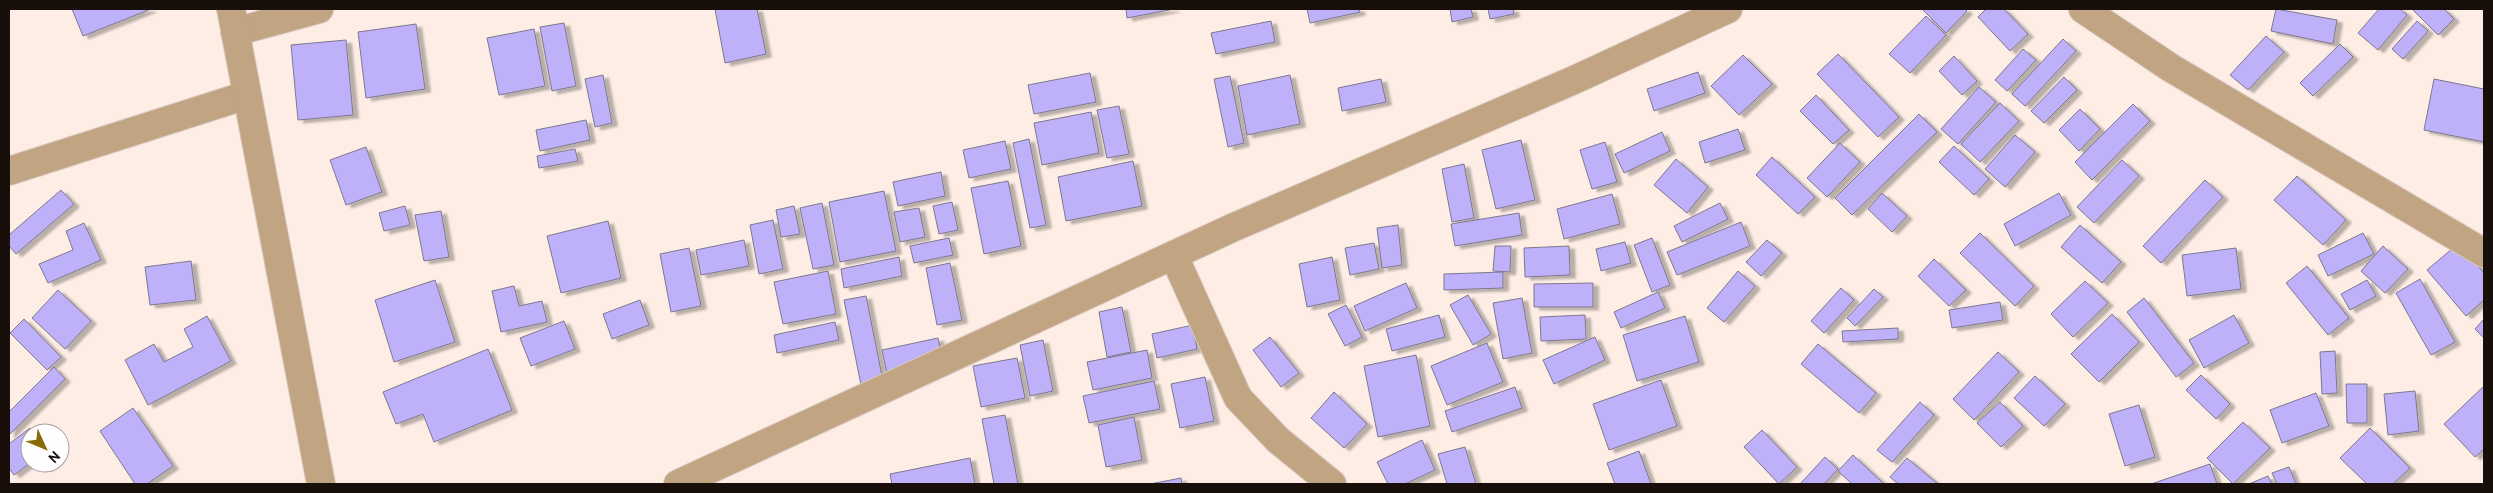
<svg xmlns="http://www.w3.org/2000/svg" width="2493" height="493" viewBox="0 0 2493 493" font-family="Overpass,sans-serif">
  <defs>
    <filter id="shadow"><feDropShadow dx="5.5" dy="3" stdDeviation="1" flood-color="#0004"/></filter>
  </defs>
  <rect width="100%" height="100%" fill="#feede5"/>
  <path fill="#beb1f9" stroke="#7b788e" filter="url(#shadow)" d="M72,9H151L83,36Z
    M715,9H757L766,54L725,63Z
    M1126,9H1174L1127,18Z
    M1307,9H1359L1360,12L1310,23Z
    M1450,9H1471L1473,17L1452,22Z
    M1488,9H1513L1514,14L1490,19Z
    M1922,9H1965L1967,11L1946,33Z
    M1986,9H2004L2028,34L2010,51L1978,17Z
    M2276,9L2337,20L2333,44L2271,31Z
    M2379,9H2400L2407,15L2378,50L2358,33Z
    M2412,9H2444L2454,19L2438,35Z
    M1926,16L1946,35L1910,73L1889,54Z
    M1271,21L1275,42L1216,54L1211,33Z
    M2417,21L2428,31L2403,59L2392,49Z
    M564,23L576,86L552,91L540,27Z
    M416,24L425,89L366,98L358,32Z
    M534,29L545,86L499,95L487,38Z
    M2266,36L2284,52L2248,90L2230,75Z
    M2063,39L2076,51L2025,106L2012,94Z
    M346,40L353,115L298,120L291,45Z
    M2340,44L2353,57L2313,96L2300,83Z
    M2023,49L2036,60L2007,91L1995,80Z
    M1838,54L1899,117L1878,137L1817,74Z
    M1743,55L1772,84L1739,115L1711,86Z
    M1954,56L1977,81L1962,95L1939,71Z
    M1698,72L1705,93L1654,111L1647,89Z
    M1090,73L1096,102L1034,114L1028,85Z
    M603,75L612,123L595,127L585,79Z
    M1290,75L1300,124L1247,135L1238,86Z
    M1230,76L1244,143L1228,147L1214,79Z
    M2064,77L2077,90L2044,123L2031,111Z
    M1381,79L1386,102L1342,111L1338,88Z
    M2434,79L2484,89V142L2424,130Z
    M1979,87L1996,102L1958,144L1941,129Z
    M1816,95L1849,130L1833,144L1800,111Z
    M2000,103L2019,121L1980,162L1961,144Z
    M2133,104L2150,121L2092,180L2075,162Z
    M1119,106L1129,154L1107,158L1097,110Z
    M2080,109L2100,129L2079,151L2059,130Z
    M1091,112L1099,153L1042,165L1034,123Z
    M1919,114L1937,132L1852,215L1835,198Z
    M586,120L590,140L540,151L536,130Z
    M1738,129L1745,150L1705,163L1699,142Z
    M1662,132L1670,151L1624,173L1615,154Z
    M2015,135L2035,152L2005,187L1985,169Z
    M1029,139L1046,225L1030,228L1013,143Z
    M1521,140L1535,200L1496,209L1482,150Z
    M1005,141L1011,169L969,178L963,150Z
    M1605,142L1617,182L1592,189L1580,150Z
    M1840,143L1860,162L1827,197L1807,178Z
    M1954,146L1989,179L1974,195L1939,162Z
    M366,147L382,192L346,205L330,160Z
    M575,149L578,161L539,168L537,156Z
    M1772,157L1815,197L1798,214L1756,175Z
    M1676,159L1708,187L1687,213L1654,185Z
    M2122,160L2139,176L2094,223L2077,207Z
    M1133,161L1142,206L1066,221L1058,177Z
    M1464,164L1474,218L1452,222L1442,169Z
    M941,172L945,196L898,206L893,182Z
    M2297,176L2346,220L2323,245L2274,200Z
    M2205,180L2223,197L2161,263L2143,246Z
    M1008,181L1021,246L984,254L971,188Z
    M61,190L74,204L16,254L9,246V235Z
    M884,191L896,251L840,262L829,202Z
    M1882,193L1907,216L1892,232L1868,209Z
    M2059,193L2071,215L2015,246L2004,224Z
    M1612,194L1620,224L1564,239L1557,209Z
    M952,202L958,230L939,234L933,206Z
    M822,203L834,265L813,269L800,208Z
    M1720,203L1728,219L1682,242L1674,226Z
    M405,206L410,225L384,231L379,213Z
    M794,206L800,234L781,237L776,210Z
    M919,208L925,237L900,242L894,212Z
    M441,211L449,257L424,261L415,215Z
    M1519,213L1522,235L1455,246L1451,224Z
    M773,220L783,269L759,274L750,225Z
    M608,221L621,278L561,293L547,236Z
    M1741,222L1750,246L1677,275L1667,252Z
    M84,223L101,260L48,283L39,264L73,250L66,231Z
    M1398,225L1402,265L1382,268L1377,228Z
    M2080,225L2121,262L2102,283L2061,247Z
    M1980,233L2034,286L2015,306L1960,253Z
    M2363,233L2374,254L2328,276L2318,255Z
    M949,238L953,255L914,263L910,246Z
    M1652,238L1670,285L1652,292L1634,245Z
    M744,240L749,266L701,275L696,250Z
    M1767,240L1782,253L1761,276L1746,262Z
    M1625,242L1631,263L1601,271L1596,249Z
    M1374,243L1379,269L1350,275L1345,248Z
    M2459,243L2484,273V300L2466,316L2427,270Z
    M1495,246H1511L1510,272L1493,271Z
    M1569,246L1570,275L1525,277L1524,248Z
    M2383,246L2408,269L2385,293L2361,271Z
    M689,248L701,306L671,312L660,254Z
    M2236,248L2241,289L2187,296L2182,255Z
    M899,257L902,276L844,288L841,269Z
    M1332,257L1340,300L1307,307L1299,264Z
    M1934,259L1966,290L1949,306L1918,276Z
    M191,261L196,300L150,305L145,267Z
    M950,263L962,320L937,325L926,268Z
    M2307,266L2349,318L2328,335L2286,283Z
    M828,271L836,314L783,324L774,282Z
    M1738,271L1755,286L1724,322L1707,308Z
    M1503,272V288L1444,290V274Z
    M2420,279L2455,342L2431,355L2396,293Z
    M435,280L455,342L394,362L375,300Z
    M2367,280L2376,296L2350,310L2341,294Z
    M2085,281L2108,303L2073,337L2051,314Z
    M1406,283L1417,308L1365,331L1354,306Z
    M1593,283V307H1534V284Z
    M514,286L519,306L542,301L547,322L501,332L492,291Z
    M1841,288L1854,300L1824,333L1811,321Z
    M1874,289L1883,297L1855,326L1847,318Z
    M58,290L91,321L65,349L32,318Z
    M1658,292L1665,308L1621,328L1614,312Z
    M1468,295L1491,334L1473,345L1450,305Z
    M866,296L883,381L861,385L844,300Z
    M1522,298L1532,353L1503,359L1493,303Z
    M2144,298L2194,363L2176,377L2127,312Z
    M640,300L649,325L612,339L603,314Z
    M2000,302L2003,320L1952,328L1949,310Z
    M1346,305L1362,337L1345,346L1328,314Z
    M1122,307L1131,352L1107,357L1099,312Z
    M2112,314L2139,342L2099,382L2071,354Z
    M1439,315L1445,337L1392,351L1386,329Z
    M1585,315L1586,339L1541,341L1540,317Z
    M2234,315L2249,343L2204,368L2189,340Z
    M207,316L231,361L148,405L125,360L154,344L164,362L193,347L184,329Z
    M1685,316L1699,362L1637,381L1623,335Z
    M24,319L61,357L47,370L10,333Z
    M2484,319V338L2475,329Z
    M564,321L575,349L531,366L520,338Z
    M835,322L839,340L777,353L774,335Z
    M1193,325L1197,349L1157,358L1152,334Z
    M1898,328V339L1843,342L1842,331Z
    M1270,337L1299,373L1281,387L1253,350Z
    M1595,337L1605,360L1554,384L1543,360Z
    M938,338L943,362L887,374L882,350Z
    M1043,340L1053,391L1030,396L1020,345Z
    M1487,343L1503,382L1447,405L1431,366Z
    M1818,344L1876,393L1859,413L1801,364Z
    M488,349L512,410L434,442L423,414L396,424L383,392Z
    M1147,350L1152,378L1093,390L1087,362Z
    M2335,351L2337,393L2322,394L2320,352Z
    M1998,352L2019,372L1974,420L1953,399Z
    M1416,355L1430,426L1378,437L1364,366Z
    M1017,358L1025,398L981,407L973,366Z
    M54,367L65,379L9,435V412Z
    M2201,375L2230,404L2216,419L2186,390Z
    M2035,376L2065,404L2044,426L2014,398Z
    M1205,377L1214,421L1180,428L1171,384Z
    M1661,380L1677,426L1609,450L1593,404Z
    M1154,381L1160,409L1089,423L1083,396Z
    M2346,384H2367V423H2347Z
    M2484,386V449L2475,457L2444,424Z
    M1515,387L1522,408L1452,432L1445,411Z
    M2415,391L2419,431L2388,435L2384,394Z
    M1334,392L1367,424L1344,448L1311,418Z
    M2316,393L2329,426L2282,443L2270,410Z
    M1920,402L1934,415L1892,462L1877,450Z
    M2000,402L2023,426L2001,447L1977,423Z
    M2139,405L2155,457L2125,466L2109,414Z
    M133,408L173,466L147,484H135L100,431Z
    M1005,415L1018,484H994L982,419Z
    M1134,417L1142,460L1106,467L1098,425Z
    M2243,422L2270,448L2233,484L2207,458Z
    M30,428L34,433H30V463L14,475L9,468V444Z
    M2370,428L2410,468L2393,484H2367L2340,458Z
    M1762,430L1797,467L1779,484L1744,447Z
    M1422,440L1435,470L1405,484H1388L1377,462Z
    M1465,447L1476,484H1447L1438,454Z
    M1639,451L1651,484H1615L1607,463Z
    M1853,455L1884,484H1852L1838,471Z
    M1825,457L1838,469L1824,484H1800Z
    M970,458L975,484H892L890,474Z
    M1907,458L1938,484H1898L1890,477Z
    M2210,464L2217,484H2151Z
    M2289,467L2296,484H2277L2272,473Z
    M2268,476L2272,484H2249Z
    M1181,478L1182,484H1150Z"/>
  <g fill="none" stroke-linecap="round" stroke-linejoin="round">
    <g stroke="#d9c9c2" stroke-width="30">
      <path id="minor" d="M2083,9L2171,68L2484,253
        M235,32L319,9
        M9,171L247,95
        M1174,256L1238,398L1278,440L1332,484
        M678,484L1232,228L1574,80L1728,9"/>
    </g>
    <g stroke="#d9c9c2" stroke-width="30">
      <path id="tertiary" d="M231,9L321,484"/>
    </g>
    <use href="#minor" stroke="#c1a482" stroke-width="28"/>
    <use href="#tertiary" stroke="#c1a482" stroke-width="28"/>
  </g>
  <rect width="2493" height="493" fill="none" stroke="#180f0b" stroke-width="20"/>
  <g transform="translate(45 448) rotate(134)"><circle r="24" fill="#fefefe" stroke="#a29e9d"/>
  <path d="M0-4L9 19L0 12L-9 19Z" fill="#876c0a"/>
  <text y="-8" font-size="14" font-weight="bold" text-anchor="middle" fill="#180f0b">N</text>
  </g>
</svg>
